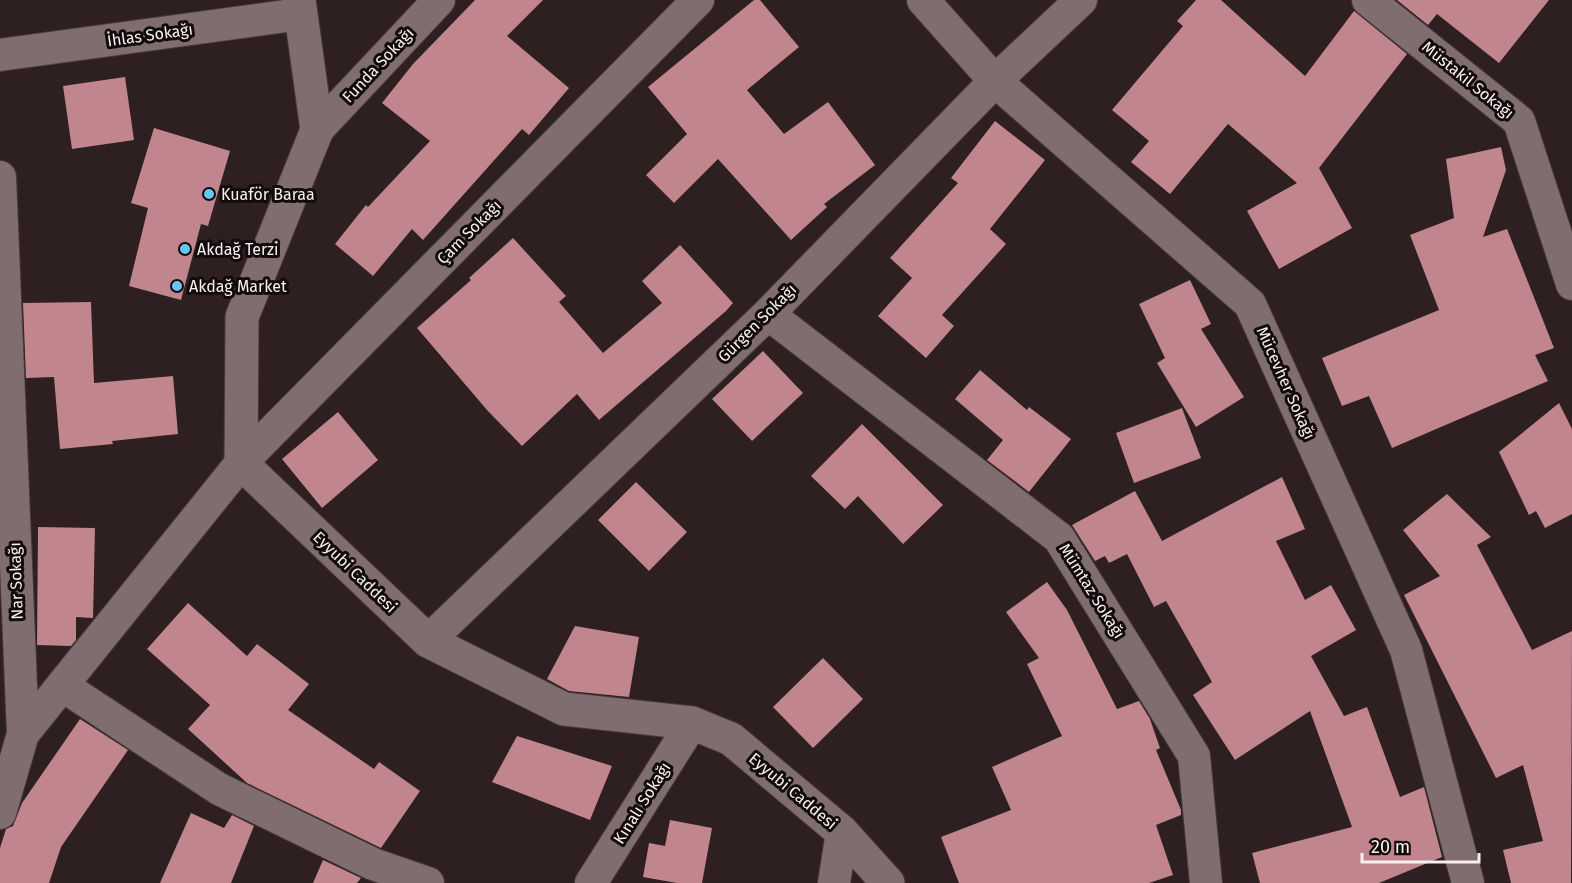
<svg xmlns="http://www.w3.org/2000/svg" width="1572" height="883" viewBox="0 0 1572 883" font-family="'Fira Sans',sans-serif">
  <rect width="100%" height="100%" fill="#2e1f21"/>
  <path fill="#c1858e" d="M475,0H543L507,36L569,88L529,135L522,129L423,240L412,229L373,276L335,244L366,205L368,207L430,141L382,103L413,64Z
    M754,0H760L799,47L747,90L784,134L828,102L875,165L824,204L827,207L791,240L718,159L674,203L646,175L687,134L648,87Z
    M1196,0H1221L1305,76L1354,11L1407,54L1319,168L1352,228L1279,269L1247,211L1297,183L1228,124L1170,194L1131,162L1149,141L1112,110L1183,26L1177,21Z
    M1397,0H1549L1499,63L1437,14L1428,25Z
    M125,77L134,140L72,149L63,86Z
    M995,121L1045,160L990,229L1006,244L942,315L954,326L926,358L878,316L912,278L890,258L958,183L951,178Z
    M154,128L230,151L208,226L201,224L181,300L129,286L148,208L131,203Z
    M1501,147L1506,170L1483,237L1507,229L1554,348L1535,355L1548,381L1392,448L1369,396L1342,406L1322,358L1439,310L1410,235L1454,218L1446,159Z
    M513,238L566,296L559,302L603,353L662,303L642,281L680,245L733,303L726,311L599,420L577,394L522,446L487,410L417,328L471,280L469,278Z
    M1190,280L1211,324L1201,329L1244,397L1196,427L1157,363L1165,358L1139,304Z
    M91,302L94,383L173,376L178,434L112,441L113,444L60,449L54,377L26,378L23,303Z
    M763,351L803,393L752,441L712,399Z
    M980,370L1027,410L1029,407L1071,439L1029,492L987,460L1003,440L955,399Z
    M1559,403L1572,429V514L1545,528L1536,511L1529,515L1499,452Z
    M1182,408L1201,458L1134,483L1116,433Z
    M338,412L378,460L322,508L282,459Z
    M862,424L943,505L903,544L858,496L845,509L811,476Z
    M1282,477L1305,529L1276,541L1305,600L1331,585L1356,630L1311,656L1344,716L1367,707L1400,797L1424,787L1442,857L1379,883H1260L1252,853L1352,827L1310,711L1235,760L1193,695L1212,682L1166,601L1154,607L1127,554L1109,563L1105,556L1095,561L1072,525L1135,491L1162,541Z
    M636,482L687,532L649,571L598,520Z
    M1447,494L1491,537L1477,545L1532,650L1572,631L1571,883H1511L1503,850L1543,841L1523,765L1496,778L1404,595L1440,576L1403,530Z
    M38,527L95,528L93,618L76,617V640L71,646L37,645Z
    M1047,582L1067,610L1117,709L1139,701L1150,719L1160,748L1156,750L1181,810V815L1156,825L1173,875L1149,883H959L941,837L1011,810L992,767L1062,736L1027,664L1039,658L1006,612Z
    M188,603L247,656L257,644L309,684L288,710L374,769L379,762L420,791L381,848L247,783L188,729L210,705L147,649Z
    M575,626L639,637L629,697L569,691L547,679Z
    M823,658L863,699L813,748L773,707Z
    M80,719L128,750L61,847L49,883H0V848L6,829L13,826L22,803Z
    M517,736L612,766L590,820L492,782Z
    M191,813L224,828L232,815L254,826L231,883H160Z
    M670,820L712,828L702,883H677L643,877L649,843L665,846Z
    M323,860L361,878L357,883H313Z"/>
  <g fill="none" stroke-linecap="round" stroke-linejoin="round">
    <g stroke="#483b3d" stroke-width="34">
      <path id="minor" d="M923,0L995,81L1250,304L1406,650L1468,883
        M1368,0L1519,121L1572,284
        M0,55L301,14
        M317,130L439,0
        M0,177L23,734
        M768,314L1059,538L1194,756L1206,883
        M428,641L768,314L995,81L1081,0
        M63,686L219,789L373,864L428,883
        M0,813L23,734L241,463L698,0
        M591,883L692,723
        M834,883L842,832"/>
    </g>
    <g stroke="#483b3d" stroke-width="35">
      <path id="tertiary" d="M299,0L317,130L242,317L241,463L428,641L564,709L692,723L731,739L842,832L888,883"/>
    </g>
    <use href="#minor" stroke="#806d6f" stroke-width="32"/>
    <use href="#tertiary" stroke="#806d6f" stroke-width="33"/>
  </g>
  <g fill="#68c4f0" stroke="#120b0c" stroke-width="2">
    <circle cx="209" cy="194" r="6"/>
    <circle cx="185" cy="249" r="6"/>
    <circle cx="177" cy="286" r="6"/>
  </g>
  <g text-anchor="middle" dominant-baseline="central" stroke-width="6" stroke-linejoin="round" paint-order="stroke">
    <g font-size="16" fill="#faeff0" stroke="#120b0c">
      <text transform="translate(150 35) rotate(-8)">İhlas Sokağı</text>
      <text transform="translate(378 65) rotate(-47)">Funda Sokağı</text>
      <text transform="translate(1468 80) rotate(39)">Müstakil Sokağı</text>
      <text transform="translate(469 232) rotate(-45)">Çam Sokağı</text>
      <text transform="translate(757 323) rotate(-45)">Gürgen Sokağı</text>
      <text transform="translate(1286 383) rotate(66)">Mücevher Sokağı</text>
      <text transform="translate(355 572) rotate(44)">Eyyubi Caddesi</text>
      <text transform="translate(16 581) rotate(-92)">Nar Sokağı</text>
      <text transform="translate(1092 591) rotate(58)">Mümtaz Sokağı</text>
      <text transform="translate(793 791) rotate(40)">Eyyubi Caddesi</text>
      <text transform="translate(642 803) rotate(-58)">Kınalı Sokağı</text>
    </g>
    <g font-size="16" fill="#faeff0" stroke="#120b0c" text-anchor="start">
      <text x="221" y="194">Kuaför Baraa</text>
      <text x="197" y="249">Akdağ Terzi</text>
      <text x="189" y="286">Akdağ Market</text>
    </g>
  </g>
  <path d="M1362 853v9h117v-9" fill="none" stroke="#faeff0" stroke-width="3"/>
  <text x="1371" y="853" font-size="18" fill="#faeff0" stroke="#120b0c" stroke-width="4.5" paint-order="stroke">20 m</text>
</svg>
